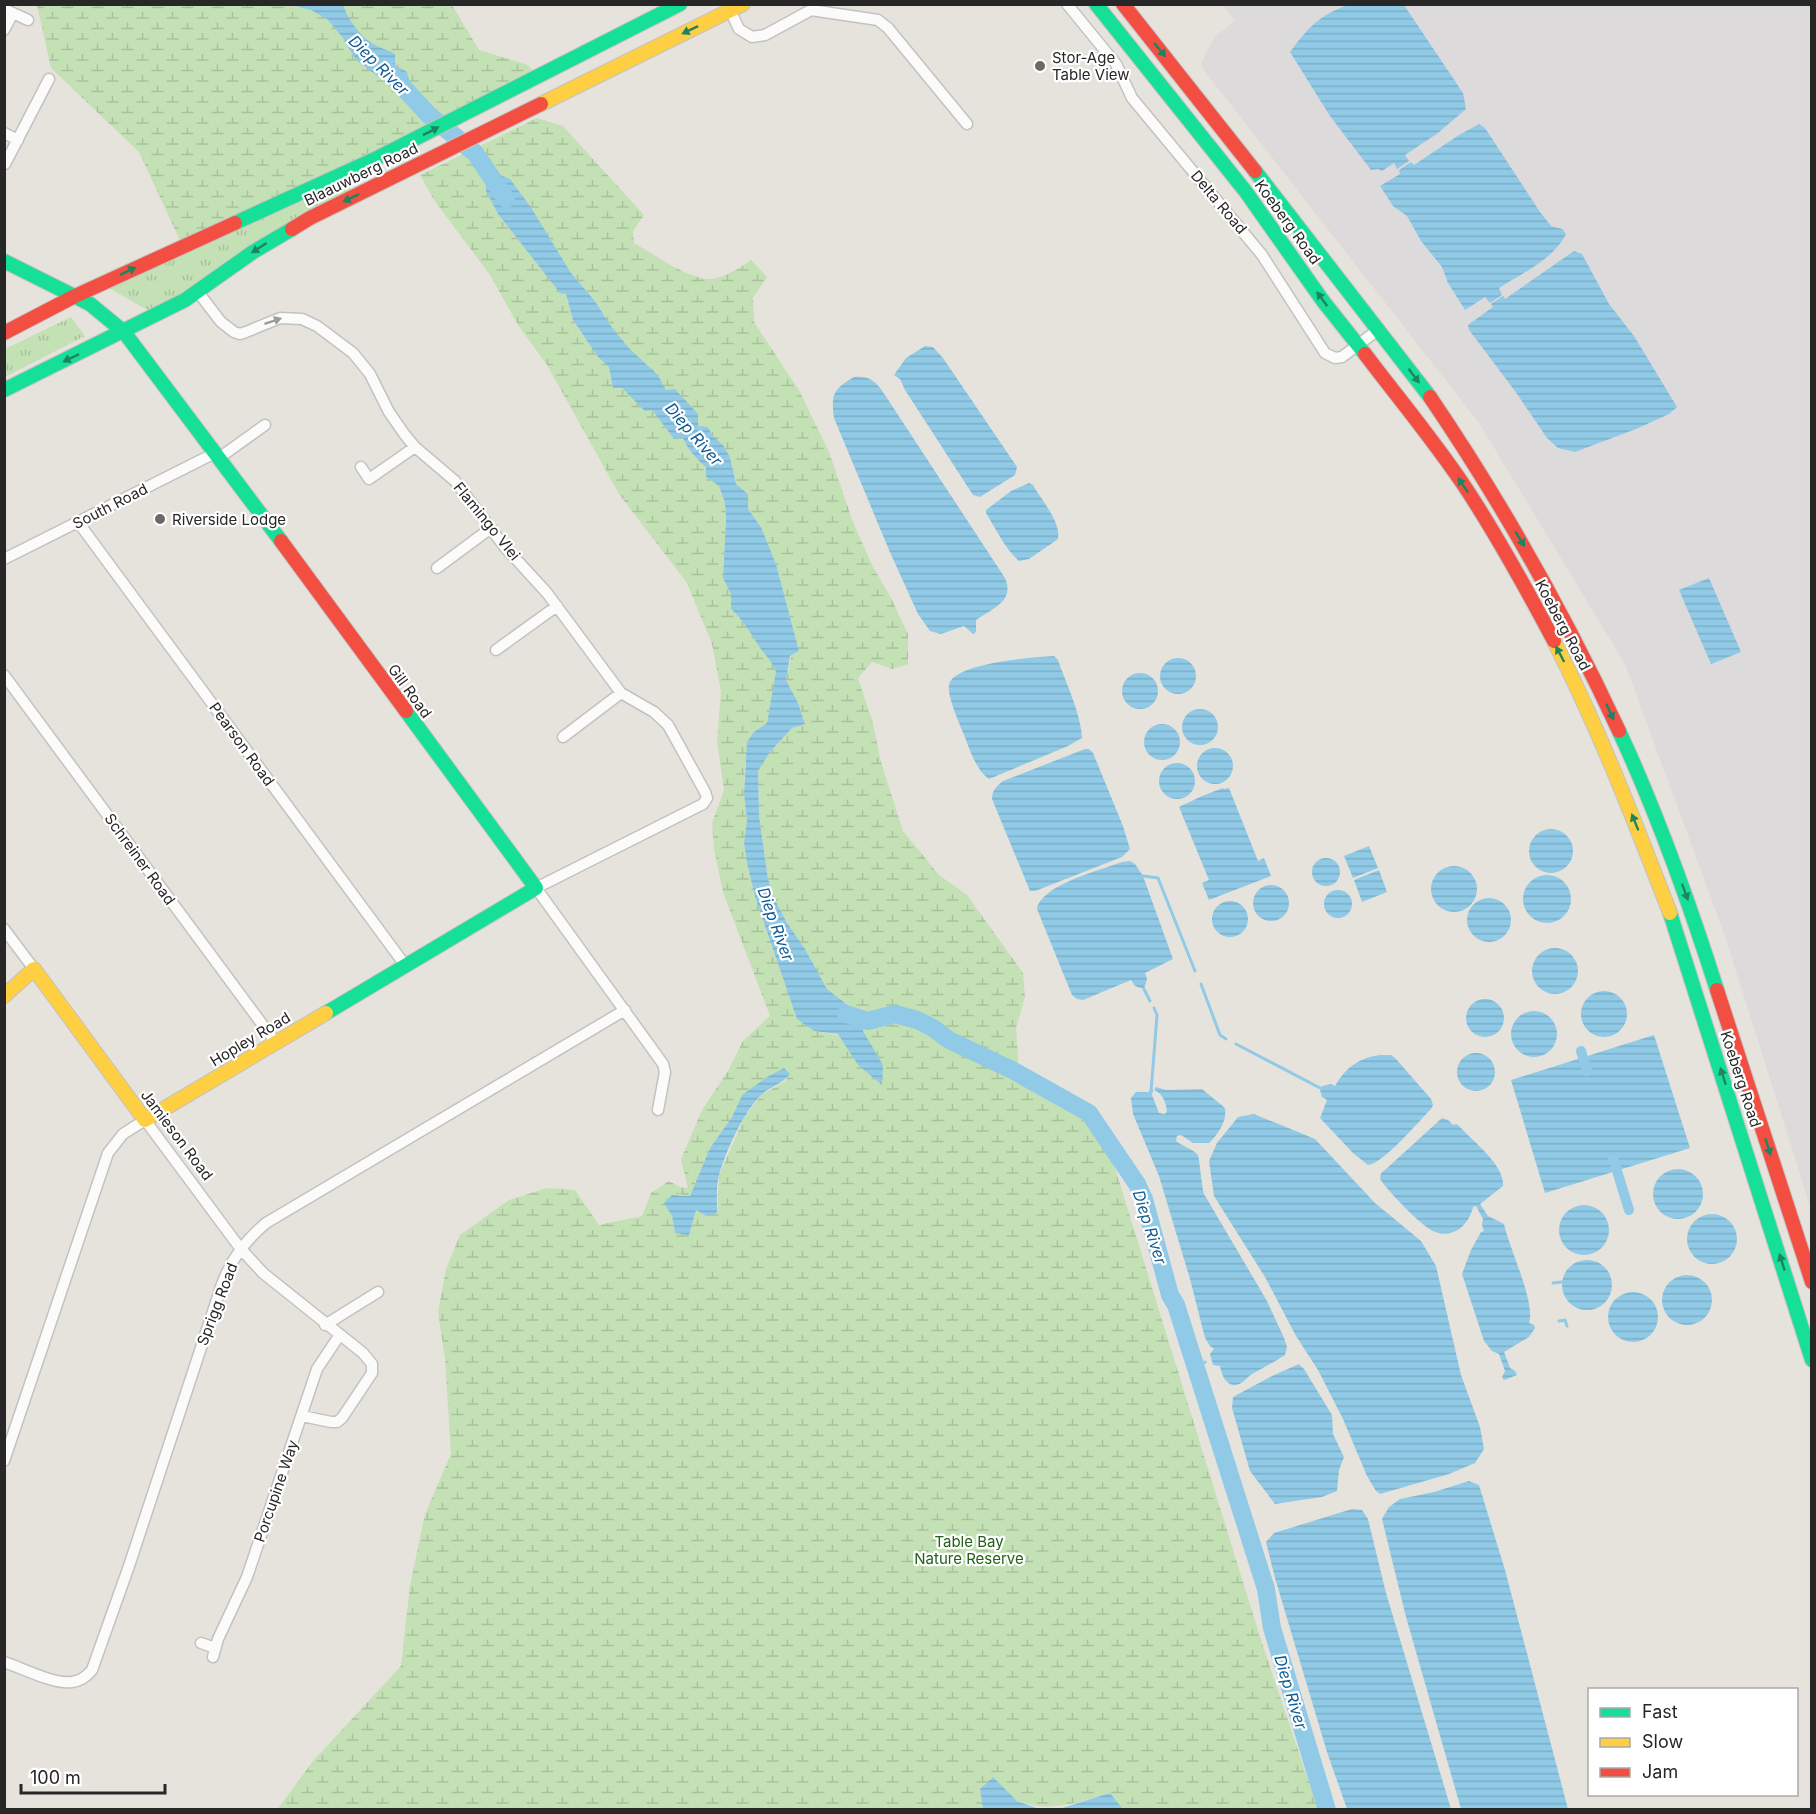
<svg xmlns="http://www.w3.org/2000/svg" width="1816" height="1814" viewBox="0 0 1816 1814" font-family="Inter,sans-serif">
  <defs>
    <pattern id="grass-tufts" width="24" height="20" patternUnits="userSpaceOnUse" patternTransform="scale(1.5)"><rect width="24" height="20" fill="#c4e1b5"/><path d="M3 7l-1-3M5 7V3M7 7l1-3M15 17l-1-3M17 17v-4M19 17l1-3" fill="none" stroke="#a8c19c"/></pattern>
    <pattern id="wetland-marsh" width="20" height="14" patternUnits="userSpaceOnUse" patternTransform="scale(1.5)"><rect width="20" height="14" fill="#c4e1b5"/><path d="M1 5h8M5 5V1M11 12h8M15 12V8" fill="none" stroke="#a8c19c"/></pattern>
    <pattern id="water-rules" width="6" height="5" patternUnits="userSpaceOnUse" patternTransform="scale(1.5)"><rect width="6" height="5" fill="#90cae7"/><path d="M0 2.5h6" fill="none" stroke="#7caec6"/></pattern>
  </defs>
  <rect width="100%" height="100%" fill="#e6e3dc"/>
  <path fill="#dcdadb" d="M1222,5H1811V1209L1725,936L1625,664L1479,423L1203,69L1201,63L1215,37L1235,20Z"/>
  <path fill="url(#grass-tufts)" d="M343,178L354,194L151,312L107,287Z
    M71,317L85,336L5,377V349Z"/>
  <path fill="url(#wetland-marsh)" fill-rule="evenodd" d="M37,5H452L479,50L528,65L538,76L183,247L139,152L51,68Z
    M537,118L563,126L644,215L633,231L634,243C654,254 686,278 709,279C720,280 742,267 751,260L767,277L753,298L754,322L800,392L829,452L853,522L872,565L891,598L908,634V664L892,669L872,662L858,678L873,723L881,762L903,831L939,875L967,895L1023,973L1025,997L1016,1028L1020,1084L1082,1117L1108,1145L1260,1637L1318,1809H1123L1110,1793C1081,1802 1045,1814 1016,1800C1008,1794 1000,1785 993,1777L980,1789L983,1810H277L313,1761L401,1666L410,1585L425,1514L451,1454L445,1359L438,1312L446,1269L460,1235L509,1200L547,1188L575,1190L599,1225L642,1216L651,1193L669,1181L680,1187L688,1188L681,1159L702,1110L728,1071L743,1041L770,1016L723,892L714,849L712,823L724,790L717,741L721,692L712,644L687,583L619,494L547,365L518,325L490,275L434,200L420,175ZM532,209L571,273L595,301L611,326L629,348L658,375L666,390L698,426L708,428L712,435L723,445L730,457L736,484L748,494V509L761,527L776,564L799,651L791,656L786,680L798,703L805,724L792,728L770,752L758,771L759,816L768,879L774,898L787,923L805,949L827,989L868,1021L863,1031L867,1040L814,1031L797,1019L755,897L747,863L744,844L747,820L744,794L745,765L754,732L767,723L777,672C773,663 766,656 760,648C751,634 744,620 731,609V594L723,578L726,519L725,503L719,486L706,477V467C699,462 685,446 683,438L674,439L652,410H645L622,388H613L609,367L598,357L573,320L566,293L560,292L498,214ZM790,1074L784,1082L761,1095L744,1118L719,1175L717,1213L696,1210L675,1233L672,1216L678,1194L690,1196L710,1148L732,1117L742,1095Z"/>
  <path fill="url(#water-rules)" d="M292,5H343C348,20 362,39 377,46C383,49 389,50 395,54V65L407,72L410,85H390L356,60L343,38L327,19L311,10Z
    M1348,5H1404L1463,93L1466,109L1438,133L1405,155L1409,161L1397,169L1394,163L1382,171L1378,169L1371,170L1330,116L1290,52C1308,28 1319,15 1348,5Z
    M1479,124L1485,128L1540,212L1551,226L1562,229L1566,234C1554,259 1521,274 1499,288L1502,295L1490,303L1485,297L1465,310L1448,283L1442,267L1421,241L1407,216L1393,206L1380,186L1400,174L1399,170L1411,162L1414,165L1459,135Z
    M498,174L510,179L532,209L571,273L595,301L611,326L629,348L658,375L666,390L675,389L698,414V426L708,427L712,435L723,445L730,457L736,484L748,494V509L761,527L776,564L799,651L790,656L786,680L798,703L805,724L792,728L770,752L758,771L759,816L768,879L774,898L787,923L805,949L827,989L868,1021L863,1031L883,1065L882,1085L858,1065L838,1034L814,1031L797,1019L755,897L747,863L744,843L747,820L744,794L747,742L754,732L767,723L776,672C773,663 766,656 760,648C751,634 744,621 731,609V594L723,578L726,519L725,503L719,486L706,477V467C699,462 685,446 683,438L674,439L652,410L645,411L622,388H613L609,367L598,357L573,320L566,294L560,293L498,214L486,191V182Z
    M1574,251L1582,254L1609,304L1634,336L1677,407L1669,414L1636,429L1575,452L1558,448L1547,438L1515,391L1469,330L1468,325L1493,307L1491,304L1503,296L1505,299Z
    M925,346L933,347L943,358L1017,467L1015,475L980,497L973,495L905,390L900,379L894,375L906,358Z
    M854,377C867,376 873,379 881,389L1005,578C1015,601 993,608 976,620V632L973,634L964,626L941,634L930,631L918,614L889,550L834,418C831,395 833,389 854,377Z
    M1029,483L1033,485C1041,500 1061,521 1058,539L1029,559L1019,561C1005,549 996,529 986,513V510L1011,491Z
    M1709,578L1741,652L1711,664L1679,590Z
    M1054,656L1058,660C1066,683 1081,714 1082,738L1068,746L989,779C974,768 969,746 962,730C958,720 947,695 949,685C952,663 1035,657 1054,656Z
    M1160 676a18 18 0 1 1 36 0a18 18 0 1 1-36 0Z
    M1122 691a18 18 0 1 1 36 0a18 18 0 1 1-36 0Z
    M1182 727a18 18 0 1 1 36 0a18 18 0 1 1-36 0Z
    M1144 742a18 18 0 1 1 36 0a18 18 0 1 1-36 0Z
    M1197 766a18 18 0 1 1 36 0a18 18 0 1 1-36 0Z
    M1085,749H1089L1093,753L1123,826L1130,849L1122,857L1035,891H1030L992,799C992,790 997,786 1003,781Z
    M1159 781a18 18 0 1 1 36 0a18 18 0 1 1-36 0Z
    M1223,788L1224,789L1229,788L1258,861L1264,858L1271,876L1209,900L1202,883L1209,880L1179,807L1202,796Z
    M1529 851a22 22 0 1 1 44 0a22 22 0 1 1-44 0Z
    M1369,846L1378,868L1353,878L1344,856Z
    M1312 872a14 14 0 1 1 28 0a14 14 0 1 1-28 0Z
    M1130,861L1135,864L1143,876L1173,959L1145,973L1147,979L1144,989L1135,986L1131,980L1083,1000L1077,999L1072,995L1037,909C1041,885 1101,870 1122,862Z
    M1431 889a23 23 0 1 1 46 0a23 23 0 1 1-46 0Z
    M1379,870L1387,892L1362,902L1354,880Z
    M1523 899a24 24 0 1 1 48 0a24 24 0 1 1-48 0Z
    M1253 903a18 18 0 1 1 36 0a18 18 0 1 1-36 0Z
    M1324 904a14 14 0 1 1 28 0a14 14 0 1 1-28 0Z
    M1467 920a22 22 0 1 1 44 0a22 22 0 1 1-44 0Z
    M1212 919a18 18 0 1 1 36 0a18 18 0 1 1-36 0Z
    M1532 971a23 23 0 1 1 46 0a23 23 0 1 1-46 0Z
    M1581 1014a23 23 0 1 1 46 0a23 23 0 1 1-46 0Z
    M1466 1018a19 19 0 1 1 38 0a19 19 0 1 1-38 0Z
    M1511 1034a23 23 0 1 1 46 0a23 23 0 1 1-46 0Z
    M1654,1035L1690,1148L1545,1193L1511,1080Z
    M1457 1072a19 19 0 1 1 38 0a19 19 0 1 1-38 0Z
    M1380,1055H1391L1396,1059L1431,1099L1433,1105L1431,1109C1419,1121 1383,1164 1368,1165L1353,1153L1320,1118L1327,1100L1322,1097L1320,1090L1322,1086L1331,1084L1335,1086C1345,1068 1360,1057 1380,1055Z
    M784,1068L790,1074C781,1085 769,1087 760,1096C742,1115 726,1151 719,1175C716,1187 717,1201 717,1213L706,1216L696,1210L689,1235L675,1233L672,1216L664,1203L672,1195L690,1196L710,1148L732,1117L742,1095L767,1077Z
    M1156,1087L1166,1090L1202,1089L1225,1108C1227,1122 1218,1134 1209,1143H1193L1181,1135L1177,1136L1176,1141C1182,1146 1193,1149 1198,1155C1199,1156 1202,1188 1204,1194L1267,1301L1284,1338L1287,1347L1285,1355C1274,1362 1263,1368 1252,1374C1247,1377 1245,1381 1241,1383C1228,1390 1222,1377 1220,1366L1213,1365L1210,1354L1214,1349L1210,1346L1205,1338L1190,1279L1159,1176L1133,1114L1131,1098L1136,1092H1149L1150,1089L1153,1090L1152,1095L1159,1113L1165,1114L1167,1111C1166,1102 1162,1093 1154,1090Z
    M1254,1114L1315,1139L1375,1203L1421,1241L1436,1266L1461,1375L1480,1427L1484,1449L1475,1463L1449,1474L1380,1494L1376,1491L1367,1476L1343,1419L1318,1370L1296,1336L1265,1277L1214,1196L1209,1161L1217,1143L1238,1117Z
    M1442,1118L1448,1120L1453,1125L1457,1124L1462,1129C1475,1143 1505,1166 1503,1186L1480,1204L1488,1216L1504,1224C1509,1248 1536,1303 1529,1323L1534,1325L1535,1328L1529,1337L1504,1352L1510,1368L1515,1371L1517,1375L1504,1380L1502,1377L1505,1371L1499,1354L1492,1351L1484,1341L1462,1274L1471,1250L1481,1232L1484,1231L1482,1225L1483,1219L1476,1206L1473,1207C1468,1228 1451,1239 1433,1231C1421,1226 1387,1190 1380,1179L1381,1173L1386,1169Z
    M1653 1194a25 25 0 1 1 50 0a25 25 0 1 1-50 0Z
    M1559 1230a25 25 0 1 1 50 0a25 25 0 1 1-50 0Z
    M1687 1239a25 25 0 1 1 50 0a25 25 0 1 1-50 0Z
    M1562 1285a25 25 0 1 1 50 0a25 25 0 1 1-50 0Z
    M1662 1300a25 25 0 1 1 50 0a25 25 0 1 1-50 0Z
    M1608 1317a25 25 0 1 1 50 0a25 25 0 1 1-50 0Z
    M1299,1364L1304,1369L1332,1415L1333,1434L1344,1457L1339,1470L1337,1491L1322,1497L1275,1504L1250,1471L1232,1408L1233,1397L1272,1376Z
    M1469,1481L1479,1485L1505,1570L1568,1809H1461L1406,1617L1382,1519L1389,1507L1400,1499L1434,1492Z
    M1352,1509L1362,1510L1368,1519L1386,1593L1451,1809H1347L1327,1752L1275,1578L1266,1542L1274,1533Z
    M993,1777L1017,1801L1039,1809H983L980,1789Z
    M1110,1793L1123,1809H1059Z"/>
  <g fill="none" stroke-linecap="round" stroke-linejoin="round">
    <path stroke="#90cae7" stroke-width="3" d="M1143,876L1158,878L1195,971
      M1201,984L1220,1035L1226,1039
      M1144,989L1150,1001
      M1236,1044L1322,1089
      M1151,1092L1157,1015L1154,1008
      M1553,1283L1562,1282
      M1559,1321L1565,1320L1567,1326
      M1196,1367L1205,1362"/>
    <path stroke="#90cae7" stroke-width="10" d="M1581,1051L1587,1071
      M1613,1158L1629,1210"/>
    <path stroke="#90cae7" stroke-width="18" d="M385,68L429,115L475,153L506,199
      M846,1014L868,1021L895,1014L917,1020L933,1028L949,1040L1014,1071L1089,1113L1137,1184L1144,1199L1170,1295L1176,1305L1266,1589L1272,1628L1327,1810"/>
    <g stroke="#c3c2c2" stroke-width="13">
      <path id="street" d="M1067,4L1116,64L1132,98L1262,255L1325,353L1335,358L1342,357L1379,329
        M4,9L28,20
        M730,10L739,29L752,37L765,35L811,10L878,20L888,28L967,124
        M4,30L13,13
        M4,133L18,140
        M5,164L49,79
        M198,292L221,322L234,332L240,334L246,332L280,318L302,319L317,326L353,353L370,374L389,412L405,435L415,447L455,481L504,546L547,593L621,693L654,712L668,725L705,792L707,798L703,804L536,888L663,1064L665,1072L658,1110
        M219,458L265,425
        M361,467L369,479L415,447
        M78,522L405,965
        M4,559L215,453
        M437,568L491,528
        M496,650L557,606
        M4,675L276,1043
        M563,737L621,693
        M4,929L34,969
        M325,1325L378,1292
        M4,1461L108,1153L123,1134L145,1120L240,1248L263,1273L363,1353L372,1364V1373L342,1418L337,1422H331L302,1416
        M201,1643L215,1648
        M213,1657L218,1639L247,1577L317,1369L339,1336
        M4,1662C22,1668 55,1685 72,1682C81,1681 87,1676 92,1670L129,1566L222,1284C232,1258 245,1241 266,1223L625,1010"/>
    </g>
    <g stroke="#c3c2c2" stroke-width="16">
      <path id="fast" d="M1096,4L1246,192L1323,301L1365,354
        M1255,171L1430,397
        M235,223L379,157L680,4
        M4,261L90,304L124,332L281,541
        M4,390L185,300L253,252L292,229
        M1619,731C1658,815 1689,902 1717,990
        M1670,913L1812,1360
        M326,1013L536,888L406,711"/>
    </g>
    <g stroke="#c3c2c2" stroke-width="16">
      <path id="slow" d="M541,104L743,4
        M1554,641C1599,729 1634,820 1670,913
        M4,996L34,969L145,1120L326,1013"/>
    </g>
    <g stroke="#c3c2c2" stroke-width="16">
      <path id="jam" d="M1123,4L1255,171
        M292,229L310,218L541,104
        M4,333L75,296L235,223
        M1365,354C1399,399 1436,443 1467,490C1499,539 1527,590 1554,641
        M1430,397C1502,503 1565,615 1619,731
        M281,541L406,711
        M1717,990L1812,1282"/>
    </g>
    <use href="#street" stroke="#fbfbfa" stroke-width="10"/>
    <use href="#fast" stroke="#16e098" stroke-width="14"/>
    <use href="#slow" stroke="#ffcf43" stroke-width="14"/>
    <use href="#jam" stroke="#f24e42" stroke-width="14"/>
  </g>
  <defs><path id="oneway-solid" d="M-6-.8H1V-3.2L6.5 0L1 3.2V.8H-6Z" transform="scale(1.5)"/></defs>
  <g fill="#1e8460">
    <use href="#oneway-solid" transform="translate(690 30) rotate(154)"/>
    <use href="#oneway-solid" transform="translate(1160 50) rotate(51)"/>
    <use href="#oneway-solid" transform="translate(431 131) rotate(-27)"/>
    <use href="#oneway-solid" transform="translate(351 198) rotate(154)"/>
    <use href="#oneway-solid" transform="translate(259 248) rotate(147)"/>
    <use href="#oneway-solid" transform="translate(128 271) rotate(-25)"/>
    <use href="#oneway-solid" transform="translate(1322 299) rotate(-126)"/>
    <use href="#oneway-solid" transform="translate(71 358) rotate(154)"/>
    <use href="#oneway-solid" transform="translate(1414 376) rotate(53)"/>
    <use href="#oneway-solid" transform="translate(1463 485) rotate(-124)"/>
    <use href="#oneway-solid" transform="translate(1520 539) rotate(59)"/>
    <use href="#oneway-solid" transform="translate(1560 654) rotate(-118)"/>
    <use href="#oneway-solid" transform="translate(1610 712) rotate(65)"/>
    <use href="#oneway-solid" transform="translate(1635 822) rotate(-112)"/>
    <use href="#oneway-solid" transform="translate(1685 892) rotate(70)"/>
    <use href="#oneway-solid" transform="translate(1723 1076) rotate(-108)"/>
    <use href="#oneway-solid" transform="translate(1768 1147) rotate(72)"/>
    <use href="#oneway-solid" transform="translate(1782 1262) rotate(-107)"/>
  </g>
  <use fill="#9c9c9b" href="#oneway-solid" transform="translate(273 321) rotate(-18)"/>
  <g fill="#6a6966" stroke="#fff" stroke-width="2">
    <circle cx="1040" cy="66" r="6"/>
    <circle cx="160" cy="519" r="6"/>
  </g>
  <g text-anchor="middle" dominant-baseline="central" stroke-width="4.5" stroke-linejoin="round" paint-order="stroke">
    <g font-size="15" fill="#272727" stroke="#fff" text-anchor="start">
      <text x="1052" y="57">Stor-Age<tspan x="1052" dy="17">Table View</tspan></text>
      <text x="172" y="519">Riverside Lodge</text>
    </g>
    <g font-size="15" fill="#272727" stroke="#fff">
      <text transform="translate(361 174) rotate(-26)">Blaauwberg Road</text>
      <text transform="translate(1219 202) rotate(50)">Delta Road</text>
      <text transform="translate(1288 222) rotate(54)">Koeberg Road</text>
      <text transform="translate(110 506) rotate(-27)">South Road</text>
      <text transform="translate(487 521) rotate(51)">Flamingo Vlei</text>
      <text transform="translate(1563 625) rotate(62)">Koeberg Road</text>
      <text transform="translate(410 691) rotate(54)">Gill Road</text>
      <text transform="translate(242 744) rotate(54)">Pearson Road</text>
      <text transform="translate(140 859) rotate(54)">Schreiner Road</text>
      <text transform="translate(250 1039) rotate(-31)">Hopley Road</text>
      <text transform="translate(1741 1079) rotate(72)">Koeberg Road</text>
      <text transform="translate(177 1135) rotate(53)">Jamieson Road</text>
      <text transform="translate(217 1304) rotate(-69)">Sprigg Road</text>
      <text transform="translate(276 1491) rotate(-71)">Porcupine Way</text>
    </g>
    <g font-size="15" fill="#23611a" stroke="#fff">
      <text x="969" y="1541">Table Bay<tspan x="969" dy="17">Nature Reserve</tspan></text>
    </g>
    <g font-size="16" font-style="italic" fill="#0f5b93" stroke="#fff">
      <text transform="translate(379 65) rotate(45)">Diep River</text>
      <text transform="translate(694 434) rotate(49)">Diep River</text>
      <text transform="translate(776 924) rotate(70)">Diep River</text>
      <text transform="translate(1150 1227) rotate(72)">Diep River</text>
      <text transform="translate(1291 1692) rotate(73)">Diep River</text>
    </g>
  </g>
  <rect width="1816" height="1814" fill="none" stroke="#272727" stroke-width="12"/>
  <rect x="1588" y="1688" width="210" height="108" fill="#ffffff" stroke="#a9a9a9" stroke-width="1.5"/>
  <rect x="1600" y="1708" width="30" height="9" fill="#16e098" stroke="#a9a9a9" stroke-width="1.5"/>
  <text x="1642" y="1718" font-size="18" fill="#272727">Fast</text>
  <rect x="1600" y="1738" width="30" height="9" fill="#ffcf43" stroke="#a9a9a9" stroke-width="1.5"/>
  <text x="1642" y="1748" font-size="18" fill="#272727">Slow</text>
  <rect x="1600" y="1768" width="30" height="9" fill="#f24e42" stroke="#a9a9a9" stroke-width="1.5"/>
  <text x="1642" y="1778" font-size="18" fill="#272727">Jam</text>
  <path d="M21 1784v9h144v-9" fill="none" stroke="#272727" stroke-width="3"/>
  <text x="30" y="1784" font-size="18" fill="#272727" stroke="#ffffff" stroke-width="4.5" paint-order="stroke">100 m</text>
</svg>
